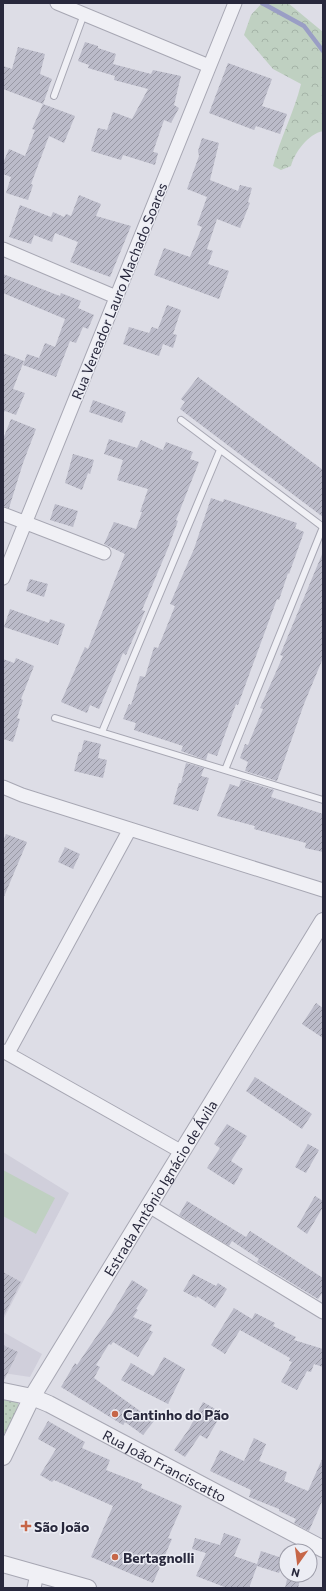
<svg xmlns="http://www.w3.org/2000/svg" width="326" height="1591" viewBox="0 0 326 1591" font-family="Commissioner,sans-serif">
  <defs>
    <pattern id="grass-dots" width="8" height="8" patternUnits="userSpaceOnUse"><rect width="8" height="8" fill="#bfd0c1"/><path d="M2 2h.1M6 6h.1" fill="none" stroke="#a4b3a7" stroke-width="1.8" stroke-linecap="round"/></pattern>
    <pattern id="forest-crowns" width="20" height="18" patternUnits="userSpaceOnUse"><rect width="20" height="18" fill="#bfd0c1"/><path d="M2 6a3 3 0 1 1 6 0M12 15a3 3 0 1 1 6 0" fill="none" stroke="#a4b3a7"/></pattern>
    <pattern id="building-hatch" width="6" height="6" patternUnits="userSpaceOnUse"><rect width="6" height="6" fill="#bbbbc9"/><path d="M-1 1l2-2M0 6l6-6M5 7l2-2" fill="none" stroke="#9898a4"/></pattern>
  </defs>
  <rect width="100%" height="100%" fill="#dddde6"/>
  <path fill="#d0cfdb" d="M3,1152L69,1193L3,1320Z
    M3,1332L42,1354L30,1377L3,1373Z"/>
  <path fill="url(#grass-dots)" d="M3,1398L18,1401V1407L6,1433H3Z"/>
  <path fill="url(#forest-crowns)" d="M262,3H288L323,32V131C308,134 295,152 291,166L281,170L273,166C280,138 294,113 301,84L273,69L244,35L251,15Z"/>
  <path fill="#bfd0c1" d="M3,1170L55,1198L36,1234L3,1216Z"/>
  <g fill="none" stroke-linecap="round" stroke-linejoin="round">
    <path stroke="#9a9ec5" stroke-width="4.5" d="M262,3L304,26L323,51"/>
  </g>
  <path fill="url(#building-hatch)" d="M85,42L98,46V48L116,54L113,64L151,74L153,70L181,76L174,105L179,108L171,123L164,120L153,152L158,153L155,165L123,155L121,160L91,151L98,128L107,130L113,112L132,119L148,89L114,80L115,76L88,68L89,65L78,61Z
    M18,47L45,54L40,74L52,79L43,104L75,116L64,143L49,136L31,184L33,185L28,200L6,193L11,177L3,174V163L9,149L25,156L35,130L32,129L43,104L3,89V66L12,69Z
    M228,63L272,79L262,106L287,114L280,134L256,126L254,130L209,113Z
    M202,138L219,143L210,180L238,191L240,185L252,188L248,202L250,203L240,228L217,219L207,249L213,251L208,264L229,271L219,299L154,275L164,248L190,257L202,227L197,225L207,197L187,189L199,156L198,151Z
    M79,195L101,204L96,216L131,226L110,277L70,262L78,242L55,233L52,242L34,235L31,244L9,237L20,205L51,217L53,212L64,217L66,214L71,216Z
    M3,274L60,296L61,293L81,301L78,308L94,315L88,329L83,327L76,343L70,341L56,377L23,365L27,354L39,358L45,343L55,347L65,319L3,293Z
    M167,305L181,310L173,334L177,335L173,348L163,344L159,356L123,344L129,327L149,333L152,327L158,329Z
    M3,353L24,361L13,389L25,393L16,415L5,411L3,413Z
    M198,377L323,470V517L180,409L185,402L181,399Z
    M93,400L126,412L122,423L89,412Z
    M11,419L36,429L23,463L9,508L3,506V439Z
    M109,439L137,448L141,440L163,450L166,442L193,452L190,459L199,462L176,520L178,521L168,548L142,610L145,611L126,655L123,653L99,709L90,705L87,713L61,702L85,647L88,649L125,554L104,544L114,522L136,529L142,512H140L148,489L117,480L123,460L104,454Z
    M73,454L94,460L90,474L88,473L82,490L65,483Z
    M211,498L223,502L224,499L297,523L295,528L304,532L289,574L288,573L279,600L277,599L238,705L236,704L217,756L208,753L206,760L181,751L183,746L134,730L136,723L123,719L129,704L131,705L140,676L145,677L154,647L158,648L175,606L170,604L194,549Z
    M55,504L78,511L73,527L50,520Z
    M323,552V658L304,704L277,781L245,771L248,762L240,758L245,744L248,745L263,709L260,708L283,656L280,655Z
    M30,579L48,584L44,597L26,591Z
    M10,609L49,623L50,619L65,624L58,645L4,627Z
    M16,658L34,666L21,699L23,700L17,718L20,719L13,742L3,739V659L14,663Z
    M84,740L101,744L98,758L107,760L103,778L74,771L79,752H81Z
    M186,763L204,768L201,776L209,778L198,811L173,804L179,783H181Z
    M241,780L274,790L271,797L323,814V852L305,848L306,843L254,829L255,826L217,816L230,784L239,787Z
    M6,834L27,842L3,899V841Z
    M65,847L80,854L73,869L58,862Z
    M316,1003L323,1008V1038L302,1024Z
    M255,1077L312,1114L302,1129L246,1091Z
    M227,1124L247,1136L231,1161L243,1169L234,1185L207,1168L220,1148L214,1144Z
    M308,1144L319,1150L306,1173L295,1167Z
    M315,1196L323,1201V1207L307,1234L297,1227Z
    M187,1201L246,1237L250,1231L323,1278V1292L318,1299L257,1262L259,1259L232,1241L229,1246L179,1215Z
    M3,1272L21,1282L3,1317Z
    M193,1274L216,1286L218,1283L227,1289L215,1308L197,1296L196,1298L183,1291Z
    M132,1280L148,1290L136,1309L138,1310L133,1317L152,1325L149,1330L153,1332L138,1357L113,1342L111,1345L109,1344L96,1365L100,1367L94,1378L154,1421L143,1435L125,1422L123,1425L61,1387L75,1363L77,1365L111,1315Z
    M234,1308L252,1319L255,1313L275,1323L273,1326L296,1337L294,1340L323,1349V1367L314,1364L311,1372L307,1371L297,1390L281,1382L292,1362L289,1361L290,1358L240,1330L225,1354L211,1345Z
    M3,1345L18,1352L3,1382Z
    M164,1357L185,1369L168,1404L121,1380L131,1363L153,1376Z
    M203,1402L222,1413L207,1439L200,1435L185,1457L174,1450L189,1429Z
    M48,1421L85,1442L82,1448L110,1460L106,1470L142,1484L141,1488L182,1506L168,1538L172,1539L153,1583L91,1557L113,1506L54,1480L52,1482L40,1475L56,1449L38,1439Z
    M254,1438L266,1444L259,1461L287,1472L284,1481L308,1491L323,1457V1499L309,1531L294,1523L296,1519L279,1511V1509L249,1497L251,1490L210,1471L220,1450L244,1461Z
    M224,1533L241,1539L234,1556L257,1564L261,1551L285,1559L279,1573L257,1566L249,1588H227L196,1576L206,1553L192,1549L195,1538L220,1545Z
    M288,1575H301L298,1588H285Z"/>
  <g fill="none" stroke-linecap="round" stroke-linejoin="round">
    <g stroke="#a7a7b3" stroke-width="8">
      <path id="service" d="M54,96L84,14
        M181,420L323,527
        M55,718L323,800
        M102,732L220,450
        M225,770L323,527"/>
    </g>
    <g stroke="#a7a7b3" stroke-width="15">
      <path id="minor" d="M57,3L209,66
        M3,249L116,297
        M3,514L104,553
        M3,578L235,3
        M3,787L22,795L323,890
        M3,1051L182,1152
        M8,1053L130,829
        M149,1206L323,1312
        M34,1588L37,1574"/>
    </g>
    <g stroke="#a7a7b3" stroke-width="18">
      <g id="tertiary">
        <path id="s1" d="M3,1391L32,1397L49,1404L323,1549"/>
        <path id="s2" d="M3,1457L32,1397L323,921"/>
        <path d="M3,1564L88,1588"/>
      </g>
    </g>
    <use href="#service" stroke="#f0f0f5" stroke-width="6"/>
    <use href="#minor" stroke="#f0f0f5" stroke-width="13"/>
    <use href="#tertiary" stroke="#f0f0f5" stroke-width="16"/>
  </g>
  <g fill="#c66648" stroke="#ecedf4" stroke-width="1.5">
    <circle cx="115" cy="1414" r="4"/>
    <path d="M24 1520h4v4h4v4h-4v4h-4v-4h-4v-4h4z"/>
    <circle cx="115" cy="1557" r="4"/>
  </g>
  <g text-anchor="middle" dominant-baseline="central" stroke-width="3" stroke-linejoin="round" paint-order="stroke">
    <g font-size="14" fill="#28283c" stroke="#ecedf4">
      <text transform="translate(119 291) rotate(-68)">Rua Vereador Lauro Machado Soares</text>
      <text stroke="none"><textPath href="#s2" startOffset="312">Estrada Antônio Ignácio de Ávila</textPath></text>
      <text stroke="none"><textPath href="#s1" startOffset="179">Rua João Franciscatto</textPath></text>
    </g>
    <g font-size="14" font-weight="bold" fill="#28283c" stroke="#ecedf4" text-anchor="start">
      <text x="123" y="1414">Cantinho do Pão</text>
      <text x="34" y="1526">São João</text>
      <text x="123" y="1557">Bertagnolli</text>
    </g>
  </g>
  <rect width="326" height="1591" fill="none" stroke="#28283c" stroke-width="8"/>
  <g transform="translate(298 1563) rotate(194)"><circle r="19" fill="#ecedf4" stroke="#9e9eaa"/>
  <path d="M0-3L7 15L0 10L-7 15Z" fill="#c66648"/>
  <text y="-6" font-size="11" font-weight="bold" text-anchor="middle" fill="#28283c">N</text>
  </g>
</svg>
